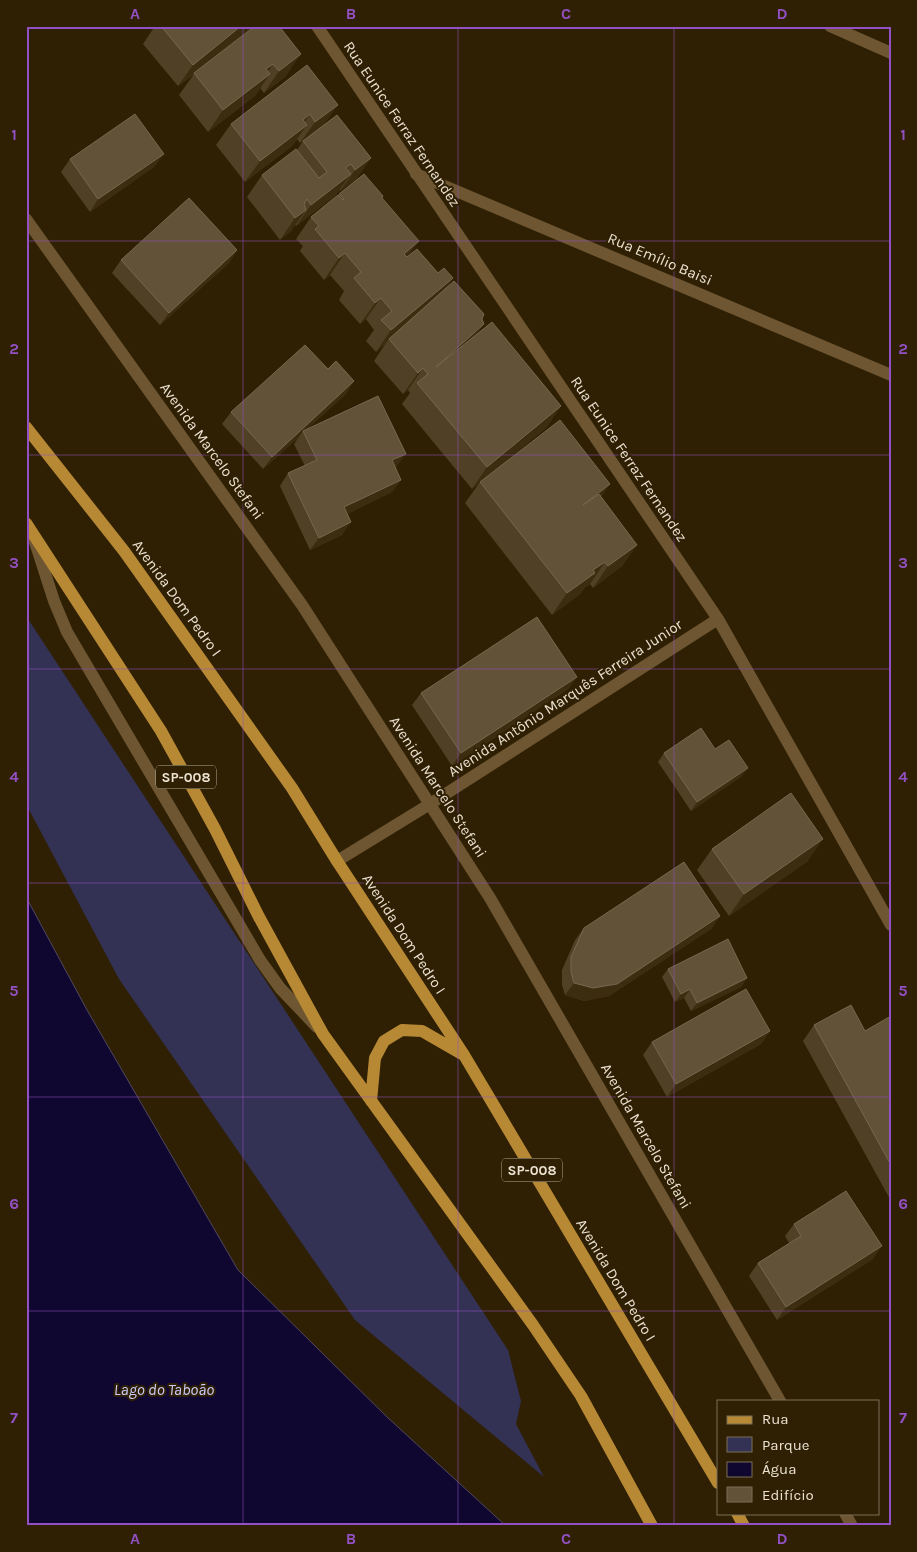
<svg xmlns="http://www.w3.org/2000/svg" width="917" height="1552" viewBox="0 0 917 1552" font-family="Karla,sans-serif">
  <rect width="100%" height="100%" fill="#2f2004"/>
  <path fill="#333254" d="M26,616L508,1350L521,1401L516,1424L544,1477L355,1320L119,979L26,804Z"/>
  <path fill="#0f072f" stroke="#514960" d="M26,897L87,1010L238,1270L387,1417L506,1526H26Z"/>
  <g fill="none" stroke-linecap="round" stroke-linejoin="round">
    <path stroke="#6d5631" stroke-width="12" d="M34,539L54,601L67,632L260,960L280,988L317,1027"/>
    <path stroke="#6d5631" stroke-width="12" d="M317,26L718,619L891,925
      M830,26L891,53
      M416,174L891,375
      M26,219L302,605L490,898L780,1401
      M337,861L430,804L718,619
      M845,1513L852,1526"/>
    <path stroke="#b78934" stroke-width="12" d="M26,427L124,551L292,788L337,861L464,1055L718,1483
      M26,523L161,731L215,829L259,917L323,1034L533,1325L581,1396L652,1526
      M371,1101L375,1058L384,1041L402,1030L422,1031L462,1054
      M737,1513L744,1526"/>
  </g>
  <path fill="#504025" d="M155,26H253L200,69L255,26L286,76L264,93L260,88L255,96L208,132L179,95L194,74L178,86L143,44Z
    M307,65L323,126L371,158L356,179L340,191L339,190L336,195L296,226L295,225L291,231L280,240L247,197L262,175L297,150L303,141L314,133L300,143L297,139L292,146L245,182L216,145L231,124Z
    M70,159L155,166L90,212L61,172Z
    M364,174L382,198L409,255L438,273L453,278L446,288L482,319L477,334L561,406L546,428L472,489L402,404L410,393L408,390L403,394L374,361L386,343L376,352L366,341L374,330L366,319L360,324L339,300L344,291L330,275L324,280L300,251L303,246L296,239L311,217Z
    M237,250L229,263L160,325L112,273L121,260Z
    M346,394L307,429L397,466L395,467L401,480L392,492L347,514L342,535L310,550L280,486L288,473L305,466L294,444L299,437L263,469L222,424L231,412Z
    M480,482L601,497L637,545L622,566L593,588L590,584L585,587L580,594L552,615L465,503Z
    M577,677L568,689L452,766L412,705L421,693Z
    M715,749L742,776L691,811L658,762L664,753Z
    M712,849L808,861L729,916L697,870Z
    M720,916L711,929L609,996L584,1001L565,995L562,985V970L575,940L584,928Z
    M668,969L747,978L741,987L691,1011L684,998L675,1002L662,977Z
    M891,1016V1201L803,1041L814,1025L865,1031Z
    M770,1031L761,1044L667,1097L643,1055L652,1042Z
    M794,1224L873,1259L777,1320L749,1276L758,1263L789,1243L785,1236Z"/>
  <path fill="#3c2c10" d="M241,26H253L178,86L193,65Z
    M301,54L286,76L264,93L279,71Z
    M273,64L261,82L270,74L255,96L208,132L223,110L266,69Z
    M338,105L323,126L300,143L315,122Z
    M310,114L297,133L307,125L292,146L245,182L260,161L303,120Z
    M164,154L155,166L90,212L98,199Z
    M371,158L356,179L340,191L355,170Z
    M351,164L337,184L351,174L336,195L296,226L311,205L346,168Z
    M306,210L291,231L280,240L295,218Z
    M419,241L404,263V254Z
    M237,250L229,263L160,325L169,313Z
    M345,253L330,275L324,280L339,258Z
    M453,278L438,300L389,339L386,343L376,352L391,330Z
    M381,298L366,319L360,324L375,303Z
    M484,324L469,346L421,388L436,367Z
    M423,368L408,390L403,394L418,373Z
    M354,381L346,394L303,433V431L299,437L263,469L272,457Z
    M561,406L546,428L472,489L487,467Z
    M406,454L397,466L383,473L392,460Z
    M401,480L392,492L335,520L344,507Z
    M610,484L595,506L583,505Z
    M351,522L342,535L310,550L319,538Z
    M637,545L622,566L593,588L608,566Z
    M605,562L590,584L585,587L580,594L552,615L567,593L593,570Z
    M577,677L568,689L452,766L461,753Z
    M748,768L742,776L691,811L697,802Z
    M823,839L808,861L729,916L744,894Z
    M720,916L711,929L609,996L584,1001L565,995L574,983Z
    M747,978L741,987L691,1011L697,1003Z
    M690,989L684,998L675,1002L681,994Z
    M770,1031L761,1044L667,1097L676,1084Z
    M882,1246L873,1259L777,1320L786,1307Z"/>
  <path fill="#615238" stroke="#766850" d="M161,26H241L193,65Z
    M255,26H279L301,54L279,71L273,64L266,69L270,74L223,110L194,73Z
    M307,65L338,105L315,122L310,114L303,120L307,125L260,161L231,124Z
    M135,114L164,154L98,199L70,159Z
    M337,115L371,158L355,170L351,164L346,168L351,174L311,205L307,199L304,204L306,210L295,218L262,175L296,149L319,178L327,172L303,141Z
    M364,174L383,196L382,198L419,241L404,254L407,257L417,249L438,273L444,268L453,278L391,330L381,320L392,311L381,298L375,303L354,278L361,272L345,253L339,258L315,229L319,226L311,217L338,195L343,200L344,199L339,194Z
    M189,198L237,250L169,313L121,260Z
    M454,281L484,314L482,319L484,324L436,367L492,322L561,406L487,467L417,383L428,374L423,368L418,373L389,339Z
    M305,345L328,369L336,361L354,381L272,457L231,412Z
    M378,396L406,454L392,460L401,480L344,507L351,522L319,538L288,473L317,460L303,431Z
    M560,420L610,484L583,505L599,494L637,545L608,566L605,562L593,570L595,573L567,593L480,482Z
    M537,617L577,677L461,753L421,693Z
    M701,728L715,749L729,740L748,768L697,802L664,753Z
    M791,793L823,839L744,894L712,849Z
    M684,862L720,916L617,984L593,988L574,983L571,972V957L584,928Z
    M728,939L747,978L697,1003L690,989L681,994L668,969Z
    M746,989L770,1031L676,1084L652,1042Z
    M851,1005L865,1031L891,1016V1165L814,1025Z
    M846,1191L882,1246L786,1307L758,1263L801,1236L794,1224Z"/>
  <path fill="none" stroke="#9250c3" stroke-width="1" stroke-opacity="0.55" d="M243,26V1526M458,26V1526M674,26V1526M26,241H891M26,455H891M26,669H891M26,883H891M26,1097H891M26,1311H891"/>
  <g text-anchor="middle" dominant-baseline="central" stroke-width="4" stroke-linejoin="round" paint-order="stroke">
    <g fill="#2f2004" stroke="#b3a894" stroke-width="1">
      <rect x="156" y="765.5" width="60" height="23" rx="4"/>
      <rect x="502" y="1158.5" width="60" height="23" rx="4"/>
    </g>
    <g font-size="14" font-weight="bold" fill="#ece2d2">
      <text x="186" y="777">SP-008</text>
      <text x="532" y="1170">SP-008</text>
    </g>
    <g font-size="15" fill="#ece2d2" stroke="#2f2004">
      <text transform="translate(402 124) rotate(56)">Rua Eunice Ferraz Fernandez</text>
      <text transform="translate(660 259) rotate(23)">Rua Emílio Baisi</text>
      <text transform="translate(212 451) rotate(54)">Avenida Marcelo Stefani</text>
      <text transform="translate(629 459) rotate(56)">Rua Eunice Ferraz Fernandez</text>
      <text transform="translate(177 598) rotate(54)">Avenida Dom Pedro I</text>
      <text transform="translate(565 698) rotate(-33)">Avenida Antônio Marquês Ferreira Junior</text>
      <text transform="translate(438 787) rotate(57)">Avenida Marcelo Stefani</text>
      <text transform="translate(404 934) rotate(57)">Avenida Dom Pedro I</text>
      <text transform="translate(646 1136) rotate(60)">Avenida Marcelo Stefani</text>
      <text transform="translate(616 1280) rotate(59)">Avenida Dom Pedro I</text>
    </g>
    <g font-size="16" font-style="italic" fill="#cbccf9" stroke="#2f2004">
      <text x="164" y="1389">Lago do Taboão</text>
    </g>
  </g>
  <rect width="917" height="1552" fill="none" stroke="#2f2004" stroke-width="55"/>
  <rect x="717" y="1400" width="162" height="115" fill="#2f2004" stroke="#7b6e56"/>
  <rect x="727" y="1416" width="25" height="8" fill="#b78934" stroke="#7b6e56"/>
  <text x="762" y="1424" font-size="15" fill="#ece2d2">Rua</text>
  <rect x="727" y="1437" width="25" height="15" fill="#333254" stroke="#7b6e56"/>
  <text x="762" y="1450" font-size="15" fill="#ece2d2">Parque</text>
  <rect x="727" y="1462" width="25" height="15" fill="#0f072f" stroke="#7b6e56"/>
  <text x="762" y="1474" font-size="15" fill="#ece2d2">Água</text>
  <rect x="727" y="1487" width="25" height="15" fill="#615238" stroke="#7b6e56"/>
  <text x="762" y="1500" font-size="15" fill="#ece2d2">Edifício</text>
  <rect x="28" y="28" width="862" height="1496" fill="none" stroke="#9250c3" stroke-width="2"/>
  <g font-size="16" text-anchor="middle" font-weight="bold" fill="#9250c3">
    <text x="135" y="19">A</text>
    <text x="351" y="19">B</text>
    <text x="566" y="19">C</text>
    <text x="782" y="19">D</text>
    <text x="14" y="140">1</text>
    <text x="903" y="140">1</text>
    <text x="14" y="354">2</text>
    <text x="903" y="354">2</text>
    <text x="14" y="568">3</text>
    <text x="903" y="568">3</text>
    <text x="14" y="782">4</text>
    <text x="903" y="782">4</text>
    <text x="14" y="996">5</text>
    <text x="903" y="996">5</text>
    <text x="14" y="1209">6</text>
    <text x="903" y="1209">6</text>
    <text x="14" y="1423">7</text>
    <text x="903" y="1423">7</text>
    <text x="135" y="1544">A</text>
    <text x="351" y="1544">B</text>
    <text x="566" y="1544">C</text>
    <text x="782" y="1544">D</text>
  </g>
</svg>
